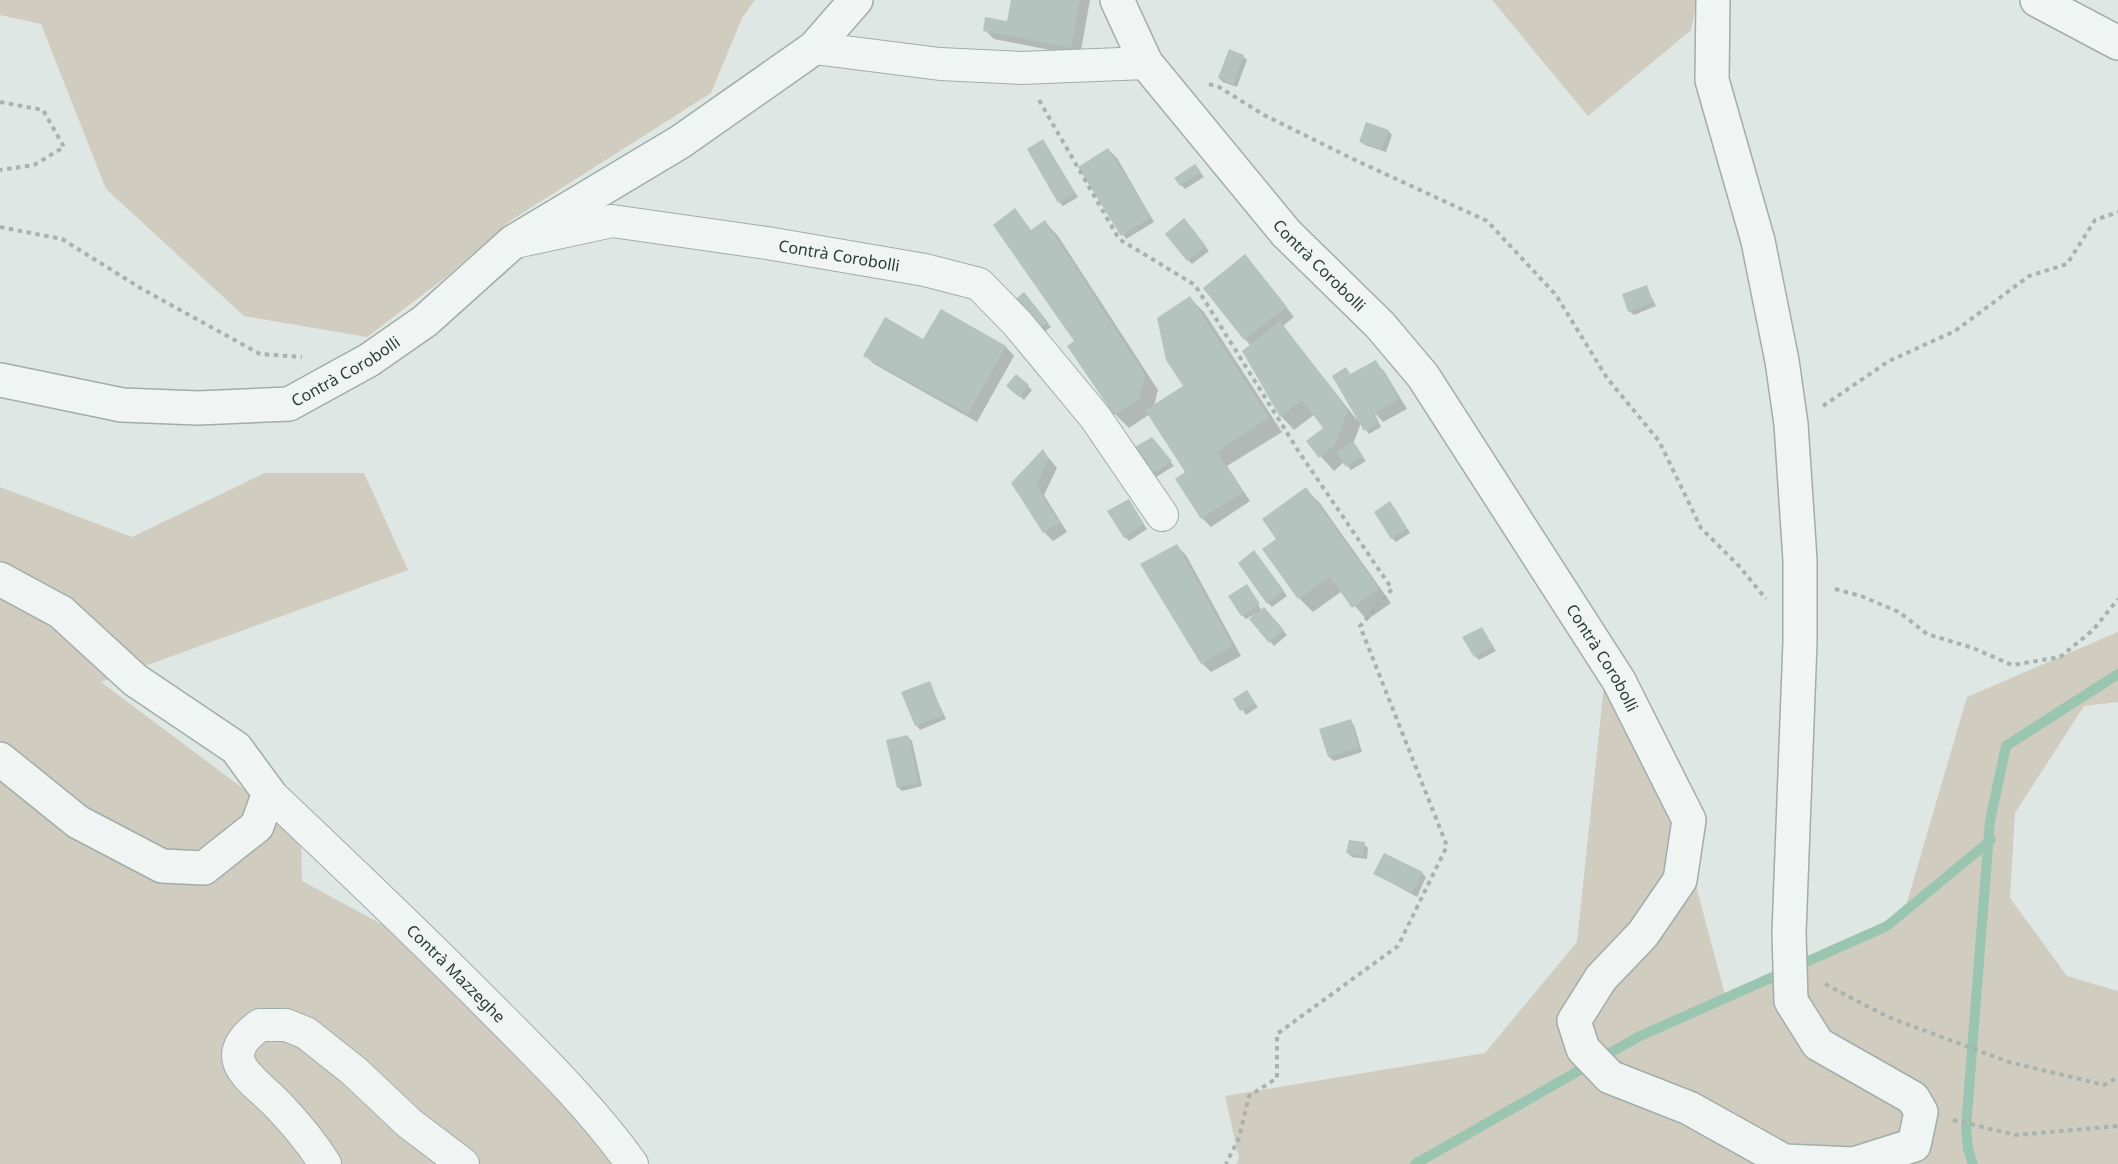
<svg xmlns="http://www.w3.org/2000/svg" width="2118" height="1164" viewBox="0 0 2118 1164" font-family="'Noto Sans',sans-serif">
  <rect width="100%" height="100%" fill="#dee7e3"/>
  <path fill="#d0ccbf" d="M0,0H755L742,18L711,93L510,221L446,277L367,337L244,316L106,189L41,24L0,15Z
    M1492,0H1697L1691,30L1588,116Z
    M265,473H364L408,570L101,682L301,832L302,881L396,932L593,1130L618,1164H0V487L132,537Z
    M2118,632V702L2084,706L2015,813L2010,898L2067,976L2118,991V1164H1236L1239,1158L1225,1096L1485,1053L1577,942L1604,685L1675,807L1727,1002L1903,916L1967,697Z"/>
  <path fill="#0003" d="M1013,0H1090L1080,56L994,39L985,30L1009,23Z
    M1243,56L1247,60L1237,87L1223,82L1219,78Z
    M1388,131L1392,135L1386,152L1365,145L1360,141Z
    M1043,141L1078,197L1063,206L1059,202Z
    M1108,149L1117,158L1154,222L1126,239L1080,167Z
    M1195,166L1204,177L1185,189L1181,185Z
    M1045,222L1058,236L1158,390L1154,406L1185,386L1190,298L1204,312L1282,432L1227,466L1250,501L1211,527L1202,518L1188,472L1150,414L1129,428L1115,414L1069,346L1076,341L1032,231Z
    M1188,224L1209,251L1192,264L1188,260Z
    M1253,265L1294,317L1283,326L1357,420L1350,373L1351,376L1375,362L1384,371L1407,409L1383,422L1374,412L1381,427L1369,434L1361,423L1353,444L1366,461L1351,470L1344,462L1334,471L1308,442L1325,428L1315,414L1294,430L1281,416L1244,351L1251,346L1245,339Z
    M1646,286L1656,306L1634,315L1629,311Z
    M1028,298L1051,327L1044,332L1040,328Z
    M924,341L1006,347L1014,356L977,422L874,364L865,355Z
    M1016,376L1032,390L1024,400L1008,386Z
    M1154,441L1174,466L1148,482Z
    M1043,451L1057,468L1044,495L1067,532L1053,541L1044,532L1013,483Z
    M1305,489L1319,502L1391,603L1367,620L1342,591L1313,612L1299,598L1264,550L1278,539Z
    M1128,501L1147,529L1129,541L1125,537Z
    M1394,507L1410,533L1396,542L1392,538Z
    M1177,546L1186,555L1241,656L1211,672L1202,663Z
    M1258,556L1287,596L1272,607L1268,603Z
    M1248,588L1262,611L1268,613L1287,635L1274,646L1251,619L1255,614L1246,619L1242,615Z
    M1481,628L1496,651L1479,660L1475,656Z
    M929,683L946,719L920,730L916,725Z
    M1247,692L1258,707L1246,715L1235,699Z
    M1350,721L1354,725L1362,752L1334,761L1329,757Z
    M908,737L912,741L922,786L902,791L898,787Z
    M1364,844L1368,848L1367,859L1352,857L1348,853Z
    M1422,873L1426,877L1417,897L1375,874Z"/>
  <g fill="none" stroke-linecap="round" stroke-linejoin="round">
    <path stroke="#9ac5b1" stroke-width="10" d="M1415,1164L1638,1037L1887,926L1991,840
      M1973,1164L1968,1149L1966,1127L1990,821L2006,746L2118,674"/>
  </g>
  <path fill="#b5c3be" d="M1011,0H1080L1071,48L983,31L985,17L1007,21Z
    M1229,49L1244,55L1233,84L1218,78Z
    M1366,122L1389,130L1382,149L1359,142Z
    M1043,139L1075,193L1058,203L1027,149Z
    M1108,148L1151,217L1121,236L1078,167Z
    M1195,164L1201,172L1180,186L1174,178Z
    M1015,208L1031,230L1045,220L1145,375L1140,399L1114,415L1067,346L1074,341L993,225Z
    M1184,218L1206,246L1187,261L1165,234Z
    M1245,254L1287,307L1244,340L1203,288Z
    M1647,285L1653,302L1628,312L1622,294Z
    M1024,292L1048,322L1039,329L1015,300Z
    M1190,296L1269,418L1217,452L1243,492L1201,519L1175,479L1185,472L1145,410L1183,386L1166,360L1157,318Z
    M941,309L1006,346L968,414L863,356L885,317L923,339Z
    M1280,321L1348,410L1334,446L1319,458L1306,441L1323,428L1302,400L1280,417L1242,351Z
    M1376,360L1399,399L1373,414L1378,423L1364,431L1332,376L1346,367L1350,374Z
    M1016,374L1029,385L1019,397L1006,386Z
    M1152,437L1172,461L1143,479L1130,450Z
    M1353,441L1363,456L1346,467L1336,452Z
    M1043,449L1049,459L1036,485L1060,523L1043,533L1011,483Z
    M1306,487L1379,589L1352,608L1330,577L1298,599L1262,549L1276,539L1262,519Z
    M1129,499L1144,524L1124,538L1107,511Z
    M1390,501L1407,529L1391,539L1374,512Z
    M1177,544L1233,646L1201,664L1140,564Z
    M1254,550L1284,591L1267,604L1238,563Z
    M1247,584L1260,604L1241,616L1228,596Z
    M1264,607L1284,630L1269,643L1249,619Z
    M1482,627L1493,646L1474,657L1462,637Z
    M930,681L943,715L915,726L901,692Z
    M1247,690L1255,703L1240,711L1233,699Z
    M1351,719L1359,748L1328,757L1319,729Z
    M908,735L919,782L897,788L886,740Z
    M1349,840L1365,842L1363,856L1346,853Z
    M1384,853L1423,872L1412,893L1373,874Z"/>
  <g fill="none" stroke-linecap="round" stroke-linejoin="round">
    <g stroke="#a0ada8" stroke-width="34">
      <g id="minor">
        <path d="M814,48L940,64L1021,68L1146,63"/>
        <path id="s1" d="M520,241L612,221L767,243L925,270L979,284L1017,323L1095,417L1162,515"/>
        <path id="s2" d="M269,793C344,864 419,935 492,1009C541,1058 591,1107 632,1164"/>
        <path d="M325,1164C312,1143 296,1124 279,1106C254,1079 212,1060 260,1025H286L306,1033L354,1071L409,1123L463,1164"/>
      </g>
    </g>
    <g stroke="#a0ada8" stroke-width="36">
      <g id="tertiary">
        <path id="s3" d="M1117,0L1146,63L1286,233L1380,325L1423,376L1619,681L1689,820L1680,880L1643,934L1601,978L1574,1021L1583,1049L1610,1077L1689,1108L1784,1161L1853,1164"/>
        <path d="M1713,0L1712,80L1758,241L1782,361L1791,424L1800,560V642L1789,933L1791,1001L1818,1044L1913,1098L1921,1112L1914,1145L1854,1164"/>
        <path d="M2037,0L2118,43"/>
        <path id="s4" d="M0,380L122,405L198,408L289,404L369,360L425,321L513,242L680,142L814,48L856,0"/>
        <path d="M0,579L61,612L135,680L236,748L269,793L257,826L204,868L162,866L78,822L0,759"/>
      </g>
    </g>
    <path stroke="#a8b2af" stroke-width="4" stroke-dasharray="4.5 4.5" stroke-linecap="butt" d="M1209,84L1219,87L1264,115L1353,159L1487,221L1556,295L1607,378L1659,441L1701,528L1739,566L1766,599
      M1039,100L1119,239L1195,285L1299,452L1392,589L1360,626L1447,846L1398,946L1277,1034V1078L1249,1096L1239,1138L1226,1164
      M0,102L43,110L64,147L34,165L0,170
      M0,227L62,239L142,289L260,354L302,357
      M1823,406L1889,361L1955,331L2029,276L2067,264L2095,220L2118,212
      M1835,589L1861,596L1899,612L1927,634L1973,648L2012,665L2060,657L2093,630L2118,599
      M1825,984L1888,1017L2009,1062L2104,1085L2118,1077
      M1953,1120L2016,1135L2118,1126"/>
    <use href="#minor" stroke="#f0f5f3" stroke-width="32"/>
    <use href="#tertiary" stroke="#f0f5f3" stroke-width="33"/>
  </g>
  <g text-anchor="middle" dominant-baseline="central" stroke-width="4.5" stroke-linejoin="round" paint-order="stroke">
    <g font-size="16" fill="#283c35" stroke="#edf4f1">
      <text stroke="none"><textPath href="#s1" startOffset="324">Contrà Corobolli</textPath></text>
      <text stroke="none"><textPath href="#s3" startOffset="336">Contrà Corobolli</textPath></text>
      <text stroke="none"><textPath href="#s4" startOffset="357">Contrà Corobolli</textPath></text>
      <text stroke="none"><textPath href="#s3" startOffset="822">Contrà Corobolli</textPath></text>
      <text stroke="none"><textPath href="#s2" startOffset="260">Contrà Mazzeghe</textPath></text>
    </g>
  </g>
</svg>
